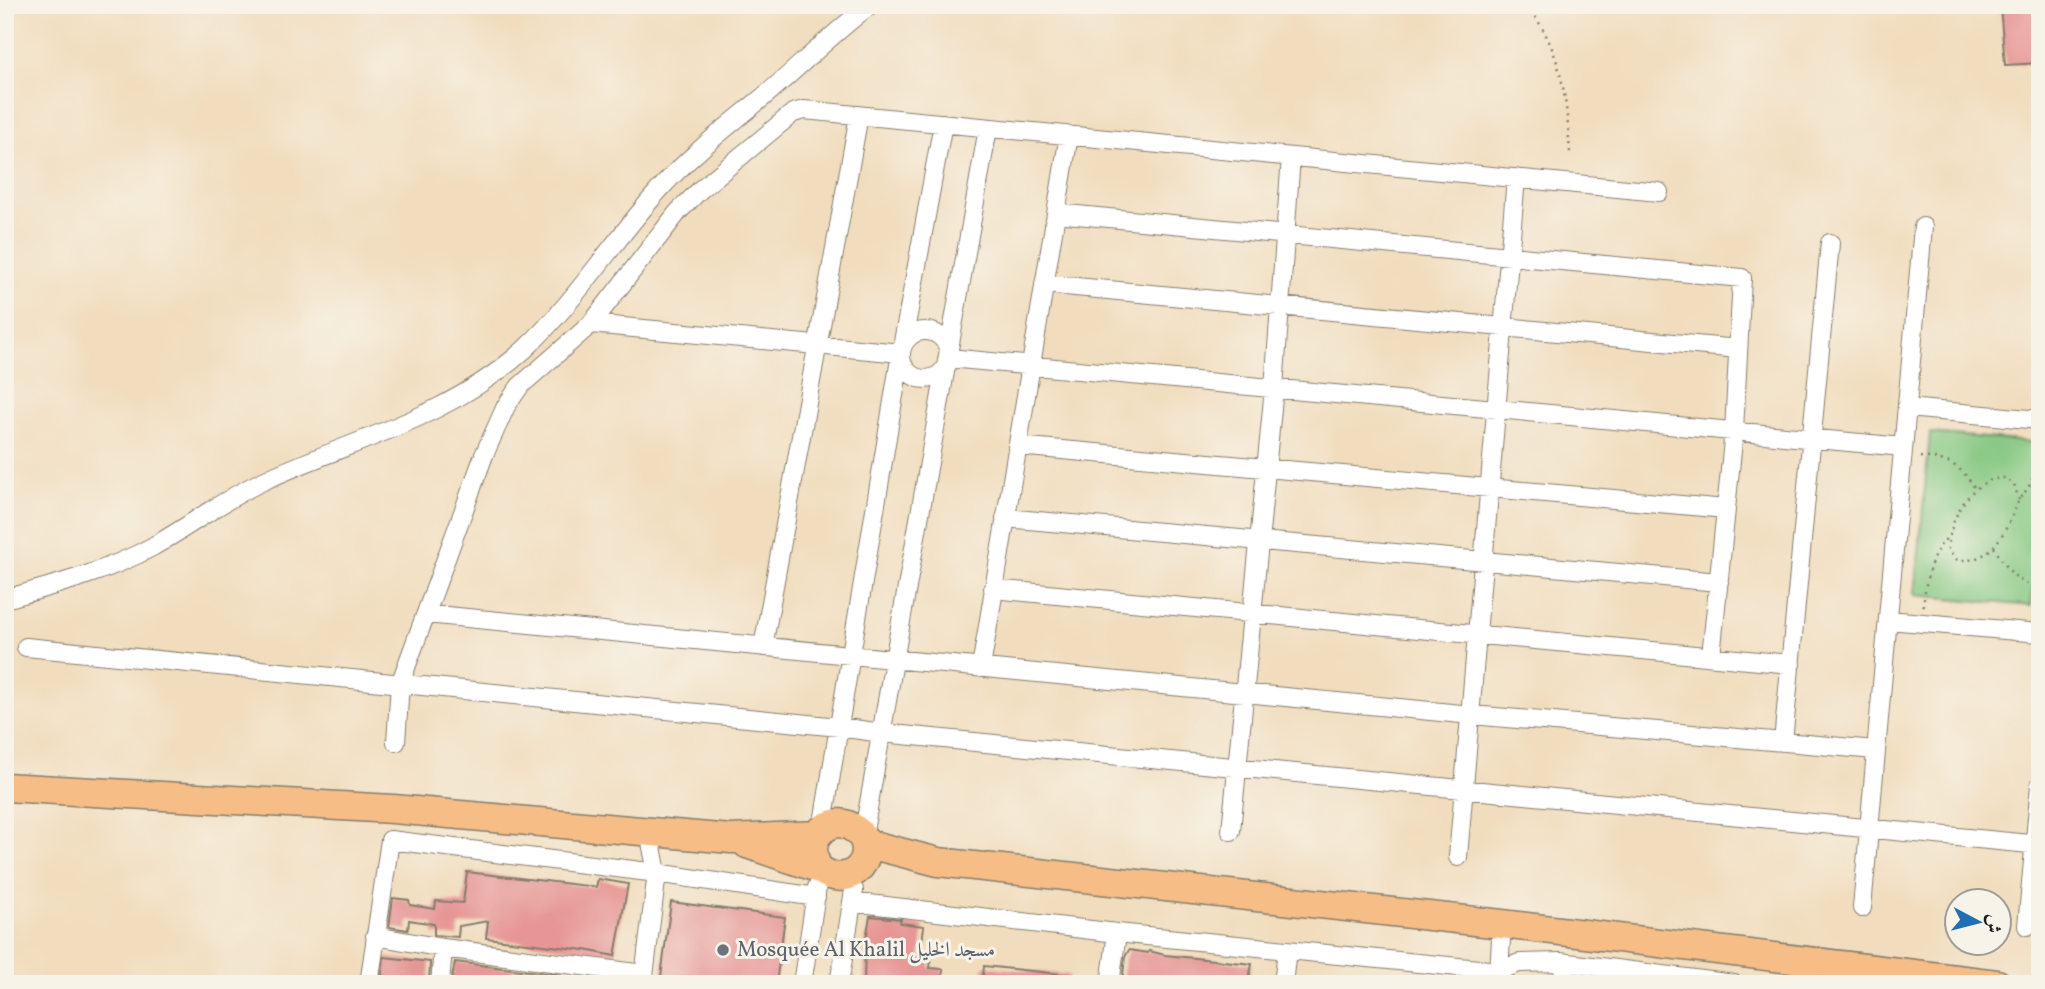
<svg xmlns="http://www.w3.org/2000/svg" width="2045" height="989" viewBox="0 0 2045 989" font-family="Vollkorn,Amiri,serif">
  <rect width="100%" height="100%" fill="#f7f3e8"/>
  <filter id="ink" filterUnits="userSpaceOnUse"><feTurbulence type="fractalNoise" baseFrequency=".0143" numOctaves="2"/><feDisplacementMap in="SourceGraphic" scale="14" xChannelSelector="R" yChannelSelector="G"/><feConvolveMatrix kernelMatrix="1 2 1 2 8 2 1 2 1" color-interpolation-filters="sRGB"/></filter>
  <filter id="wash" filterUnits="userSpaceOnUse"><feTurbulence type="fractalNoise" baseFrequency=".00686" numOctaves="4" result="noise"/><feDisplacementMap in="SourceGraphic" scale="28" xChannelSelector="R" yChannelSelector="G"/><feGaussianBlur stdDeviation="1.57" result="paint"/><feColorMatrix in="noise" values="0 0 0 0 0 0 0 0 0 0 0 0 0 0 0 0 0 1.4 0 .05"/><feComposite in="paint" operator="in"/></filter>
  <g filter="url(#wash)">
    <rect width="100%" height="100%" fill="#f1ddbe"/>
    <path fill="#84c780" stroke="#50724e" stroke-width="2" d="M1930,433L2040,443V517L2031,606L1915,595Z"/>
    <g id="blocks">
      <path fill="#e69695" d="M2000,5H2040V63L2005,65Z
        M467,872L596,887L598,879L628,884L615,956L585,950L486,938L488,921L459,926L458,937L434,935V924L409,920L408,930L389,927L393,898L409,900L410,905L435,909L436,901L463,903Z
        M671,902L785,917L776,984H660Z
        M870,916L901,919L900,923L924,926L920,958L931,959L930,968L943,969L942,984H864L865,945Z
        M1129,950L1148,953L1149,951L1165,955L1252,964L1248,984H1122L1125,957Z
        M384,957L430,962L429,984H381Z
        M455,962L561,975V984H451Z
        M984,966L1069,975V984H982Z"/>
    </g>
  </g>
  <g filter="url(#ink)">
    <use href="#blocks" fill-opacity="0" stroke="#867c6d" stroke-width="2"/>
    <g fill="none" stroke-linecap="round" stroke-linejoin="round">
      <g stroke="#867c6d" stroke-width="20">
        <path id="street" d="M1056,213L1742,278L1734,431L1711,656
          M1044,284L1738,349
          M591,324L901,353
          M901 355a24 24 0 1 1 48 0a24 24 0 1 1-48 0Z
          M949,358L1903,447
          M1907,408L2040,420
          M1017,446L1726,509
          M1005,518L1719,582
          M993,589L1791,664
          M5,599C55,585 106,572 152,547C190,526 224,499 263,481C354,439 448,419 525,349C576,301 613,241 660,189C692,153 731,124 768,93C802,64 834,32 870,5
          M426,614L1472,715L1876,750
          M1888,620L2040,633
          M26,647L839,727L882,733L2040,845
          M763,647L859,115
          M981,668L1069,135
          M396,742L400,684L484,455L506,406L520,386L591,324L678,212L701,189L793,113L804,110L1659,192
          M1783,742L1830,243
          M822,829L901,353L943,123
          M1231,831L1274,388L1291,157
          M863,837L988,128
          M1458,857L1516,178
          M852,902L1117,933L1499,971L1519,963L1560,962L1734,984
          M1862,908L1923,227
          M2027,926L2040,785
          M375,936L443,948L644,974
          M1560,962L1569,984
          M369,984L390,840L657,873L816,897
          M440,984L443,948
          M643,984L657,873L649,832
          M802,984L817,887
          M839,984L854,890
          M1110,984L1117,933
          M1283,984L1287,950
          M1501,984L1499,971L1502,924"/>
      </g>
      <g stroke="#867c6d" stroke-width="31">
        <path id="primary" d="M5,787L393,809L731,839L817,835
          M865,843L938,862L1502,924L1997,984
          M747,844L818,868C852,896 885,849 853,828C845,822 836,822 828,826C811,834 810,853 818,868"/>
      </g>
      <path stroke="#867c6d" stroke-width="2.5" stroke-dasharray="2 5" stroke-linecap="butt" d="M1527,5C1563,52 1566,97 1570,153
        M1920,457C1950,460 1960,464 1976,490
        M2019,500L2014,484L2005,478C1971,477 1949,519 1948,549L1955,559C1991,567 2007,529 2018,502C2021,495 2027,491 2030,484C2037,470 2038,451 2039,436
        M1994,547C2005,566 2016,584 2040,589
        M1923,606C1926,582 1929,555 1947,538"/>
      <use href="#street" stroke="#fff" stroke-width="18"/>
      <use href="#primary" stroke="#f6be86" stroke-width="28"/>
    </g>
  </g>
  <circle fill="#6b7280" stroke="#f7f3e8" stroke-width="2.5" cx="723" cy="950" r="7"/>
  <g text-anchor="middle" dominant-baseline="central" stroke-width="6" stroke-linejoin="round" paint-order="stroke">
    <g font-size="21" fill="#5b616d" stroke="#f7f3e8" text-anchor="start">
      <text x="737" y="950">Mosquée Al Khalil مسجد الخليل</text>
    </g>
  </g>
  <rect width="2045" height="989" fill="none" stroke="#f7f3e8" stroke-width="28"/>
  <g transform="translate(1978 922) rotate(97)"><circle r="33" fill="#f7f3e8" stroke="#9f9d96" stroke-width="2"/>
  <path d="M0-5L12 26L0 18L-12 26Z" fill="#1f6fb2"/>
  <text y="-10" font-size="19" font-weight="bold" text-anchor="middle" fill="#1c1c1c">ش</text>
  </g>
</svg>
